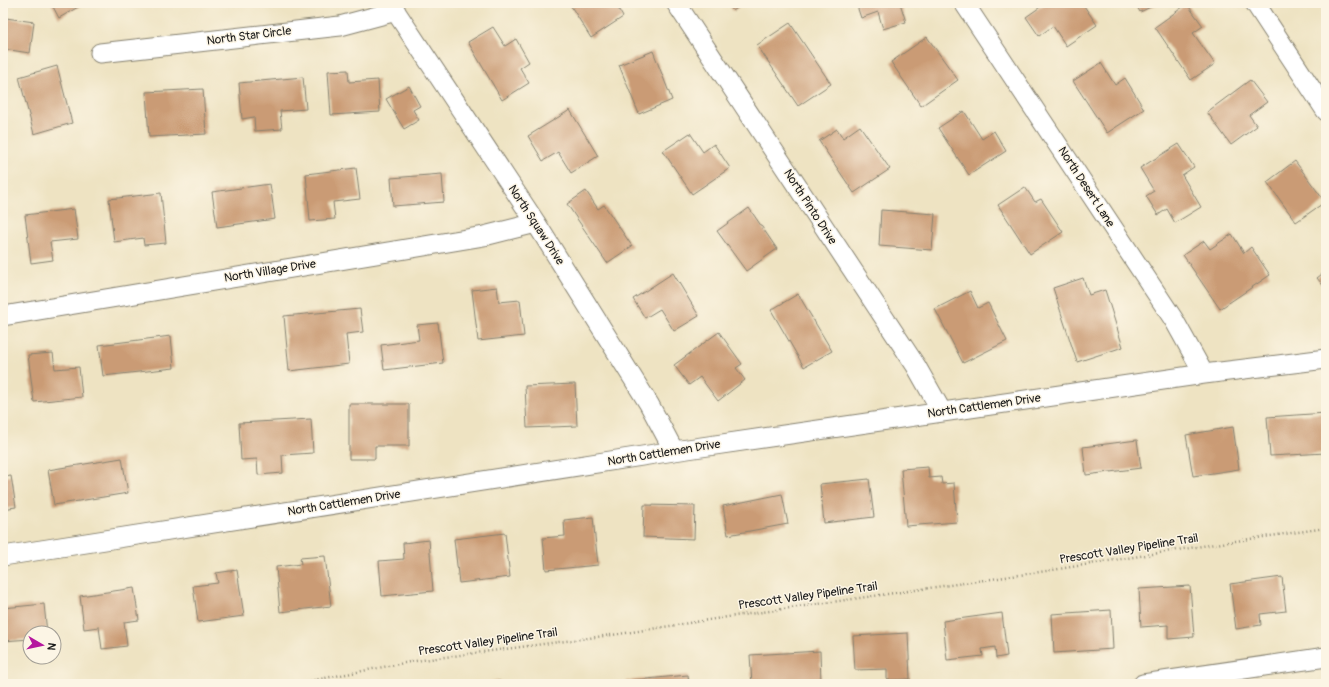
<svg xmlns="http://www.w3.org/2000/svg" width="1329" height="687" viewBox="0 0 1329 687" font-family="Pangolin,sans-serif">
  <rect width="100%" height="100%" fill="#fcf5e5"/>
  <filter id="ink" filterUnits="userSpaceOnUse"><feTurbulence type="fractalNoise" baseFrequency=".025" numOctaves="2"/><feDisplacementMap in="SourceGraphic" scale="8" xChannelSelector="R" yChannelSelector="G"/><feConvolveMatrix kernelMatrix="1 2 1 2 8 2 1 2 1" color-interpolation-filters="sRGB"/></filter>
  <filter id="wash" filterUnits="userSpaceOnUse"><feTurbulence type="fractalNoise" baseFrequency=".012" numOctaves="4" result="noise"/><feDisplacementMap in="SourceGraphic" scale="16" xChannelSelector="R" yChannelSelector="G"/><feGaussianBlur stdDeviation="0.9" result="paint"/><feColorMatrix in="noise" values="0 0 0 0 0 0 0 0 0 0 0 0 0 0 0 0 0 1.4 0 .05"/><feComposite in="paint" operator="in"/></filter>
  <g filter="url(#wash)">
    <rect width="100%" height="100%" fill="#eee3c2"/>
    <g id="blocks">
      <path fill="#ca9b75" d="M51,3H85L59,18Z
        M569,3H615L623,17L591,38Z
        M728,3H744L733,11Z
        M856,3H900L906,22L883,29L878,12L861,18Z
        M1046,3H1082L1097,25L1066,46L1053,26L1039,36L1026,17Z
        M1135,3H1159L1140,12Z
        M1187,4L1203,26L1193,33L1215,64L1191,80L1155,27Z
        M6,18L34,22L30,53L3,49V38Z
        M790,23L831,84L798,106L757,45Z
        M493,27L505,46L516,39L529,62L520,68L529,83L502,100L468,42Z
        M927,37L958,80L921,106L891,62Z
        M653,51L672,100L639,114L619,65Z
        M1101,63L1115,85L1125,78L1144,109L1107,133L1073,81Z
        M57,66L72,123L34,134L19,77Z
        M348,70L349,82L378,80L380,112L331,115L328,71Z
        M303,77L306,109L280,111L282,129L255,131L254,117L242,119L239,83Z
        M1250,80L1267,102L1249,115L1257,126L1231,145L1207,112Z
        M409,86L420,106L413,110L419,120L404,129L386,99Z
        M203,89L206,134L149,137L146,92Z
        M570,110L598,156L571,173L558,152L543,161L528,136Z
        M964,111L982,139L994,131L1006,151L969,175L938,128Z
        M860,126L890,169L854,193L819,141L837,129L843,138Z
        M690,133L703,152L714,144L730,168L692,194L663,151Z
        M1179,144L1194,167L1182,175L1201,207L1175,223L1167,209L1158,215L1146,196L1154,191L1140,168Z
        M1295,161L1325,202L1296,222L1267,182Z
        M356,168L360,199L333,202L335,219L310,221L306,174Z
        M442,174L444,202L393,206L391,178Z
        M270,184L275,219L217,227L212,192Z
        M1025,187L1035,202L1041,199L1063,232L1030,254L998,205Z
        M586,191L598,209L604,205L632,246L607,263L567,204Z
        M161,193L166,243L144,245L143,238L114,242L109,199Z
        M749,208L777,249L746,271L717,231Z
        M74,209L78,239L50,242L53,260L31,263L25,215Z
        M881,210L935,214L932,250L879,246Z
        M1232,234L1244,253L1251,247L1270,275L1220,309L1183,255L1204,241L1210,249Z
        M1326,271V289L1317,278Z
        M673,273L699,316L674,331L660,309L645,318L633,299Z
        M1083,278L1089,295L1105,290L1123,347L1077,362L1053,288Z
        M497,287L499,302L520,300L524,336L478,341L472,290Z
        M970,291L978,308L988,303L1007,341L963,363L935,309Z
        M798,294L832,351L804,367L771,310Z
        M360,309L363,332L346,334L349,364L289,371L284,316Z
        M438,323L443,363L384,370L381,345L419,340L417,325Z
        M719,332L742,364L736,368L745,380L718,401L700,377L689,385L674,365Z
        M171,336L174,368L103,376L99,345Z
        M53,353L55,369L79,367L82,397L34,402L28,355Z
        M575,384L577,426L527,428L525,386Z
        M349,404H409V446H375V459H349Z
        M1326,413V453L1270,456L1267,417Z
        M311,419L313,453L282,455L283,473L258,475L257,459L241,460L239,423Z
        M1233,427L1239,469L1193,476L1186,435Z
        M1137,440L1141,468L1086,475L1083,447Z
        M122,458L128,493L54,505L48,470Z
        M928,467L929,478L941,477L942,484L954,483L957,522L906,526L901,469Z
        M11,476L16,507L3,509V477Z
        M869,479L874,517L824,523L820,484Z
        M782,494L788,524L728,535L723,506Z
        M644,505L695,506L694,539L643,537Z
        M593,517L598,565L546,570L543,538L565,536L564,520Z
        M505,533L510,577L459,583L454,539Z
        M429,540L433,591L382,596L379,561L404,559L403,543Z
        M325,556L331,606L280,612L276,567L301,564L300,558Z
        M237,570L244,616L198,622L193,586L218,583L216,573Z
        M1282,577L1286,611L1260,614L1261,625L1236,629L1230,584Z
        M1190,586L1194,637L1168,639V625L1141,627L1139,589Z
        M134,588L139,620L124,622L127,646L102,649L99,627L84,629L80,596Z
        M44,604L47,633H30V639L3,641V608Z
        M1111,610L1113,649L1054,653L1052,614Z
        M1002,613L1007,656L996,658L995,647L982,649L983,656L947,660L943,621Z
        M908,633L910,679L887,680V669L855,670L853,636Z
        M820,651L821,684H752L750,655Z
        M688,675L689,684H627L626,681Z
        M500,681L501,684H478V683Z"/>
    </g>
  </g>
  <g filter="url(#ink)">
    <use href="#blocks" fill-opacity="0" stroke="#85806f" stroke-width="1"/>
    <g fill="none" stroke-linecap="round" stroke-linejoin="round">
      <g stroke="#85806f" stroke-width="21">
        <path id="minor" d="M390,3L536,223L649,404L674,451
          M676,3L916,366L942,412
          M964,3L1174,320L1204,374
          M1255,3L1326,111
          M100,53L340,26L396,11
          M3,316L484,236L536,223
          M3,556L674,451L1204,374L1326,359
          M1143,684L1326,657"/>
      </g>
      <path stroke="#85806f" stroke-width="2.5" stroke-dasharray="1 3" stroke-linecap="butt" d="M294,684L415,661L619,634L721,618L1040,572L1215,544L1326,528"/>
      <use href="#minor" stroke="#fff" stroke-width="19"/>
    </g>
  </g>
  <g text-anchor="middle" dominant-baseline="central" stroke-width="3" stroke-linejoin="round" paint-order="stroke">
    <g font-size="12" fill="#1c1c1c" stroke="#fcf5e5">
      <text transform="translate(249 36) rotate(-7)">North Star Circle</text>
      <text transform="translate(1086 187) rotate(57)">North Desert Lane</text>
      <text transform="translate(810 207) rotate(57)">North Pinto Drive</text>
      <text transform="translate(536 225) rotate(57)">North Squaw Drive</text>
      <text transform="translate(270 271) rotate(-9)">North Village Drive</text>
      <text transform="translate(984 406) rotate(-8)">North Cattlemen Drive</text>
      <text transform="translate(664 453) rotate(-9)">North Cattlemen Drive</text>
      <text transform="translate(344 503) rotate(-9)">North Cattlemen Drive</text>
      <text transform="translate(1129 549) rotate(-9)">Prescott Valley Pipeline Trail</text>
      <text transform="translate(808 596) rotate(-8)">Prescott Valley Pipeline Trail</text>
      <text transform="translate(488 642) rotate(-8)">Prescott Valley Pipeline Trail</text>
    </g>
  </g>
  <rect width="1329" height="687" fill="none" stroke="#fcf5e5" stroke-width="16"/>
  <g transform="translate(42 645) rotate(99)"><circle r="19" fill="#fcf5e5" stroke="#a29e95"/>
  <path d="M0-3L7 15L0 10L-7 15Z" fill="#b5179e"/>
  <text y="-6" font-size="11" font-weight="bold" text-anchor="middle" fill="#1c1c1c">N</text>
  </g>
</svg>
